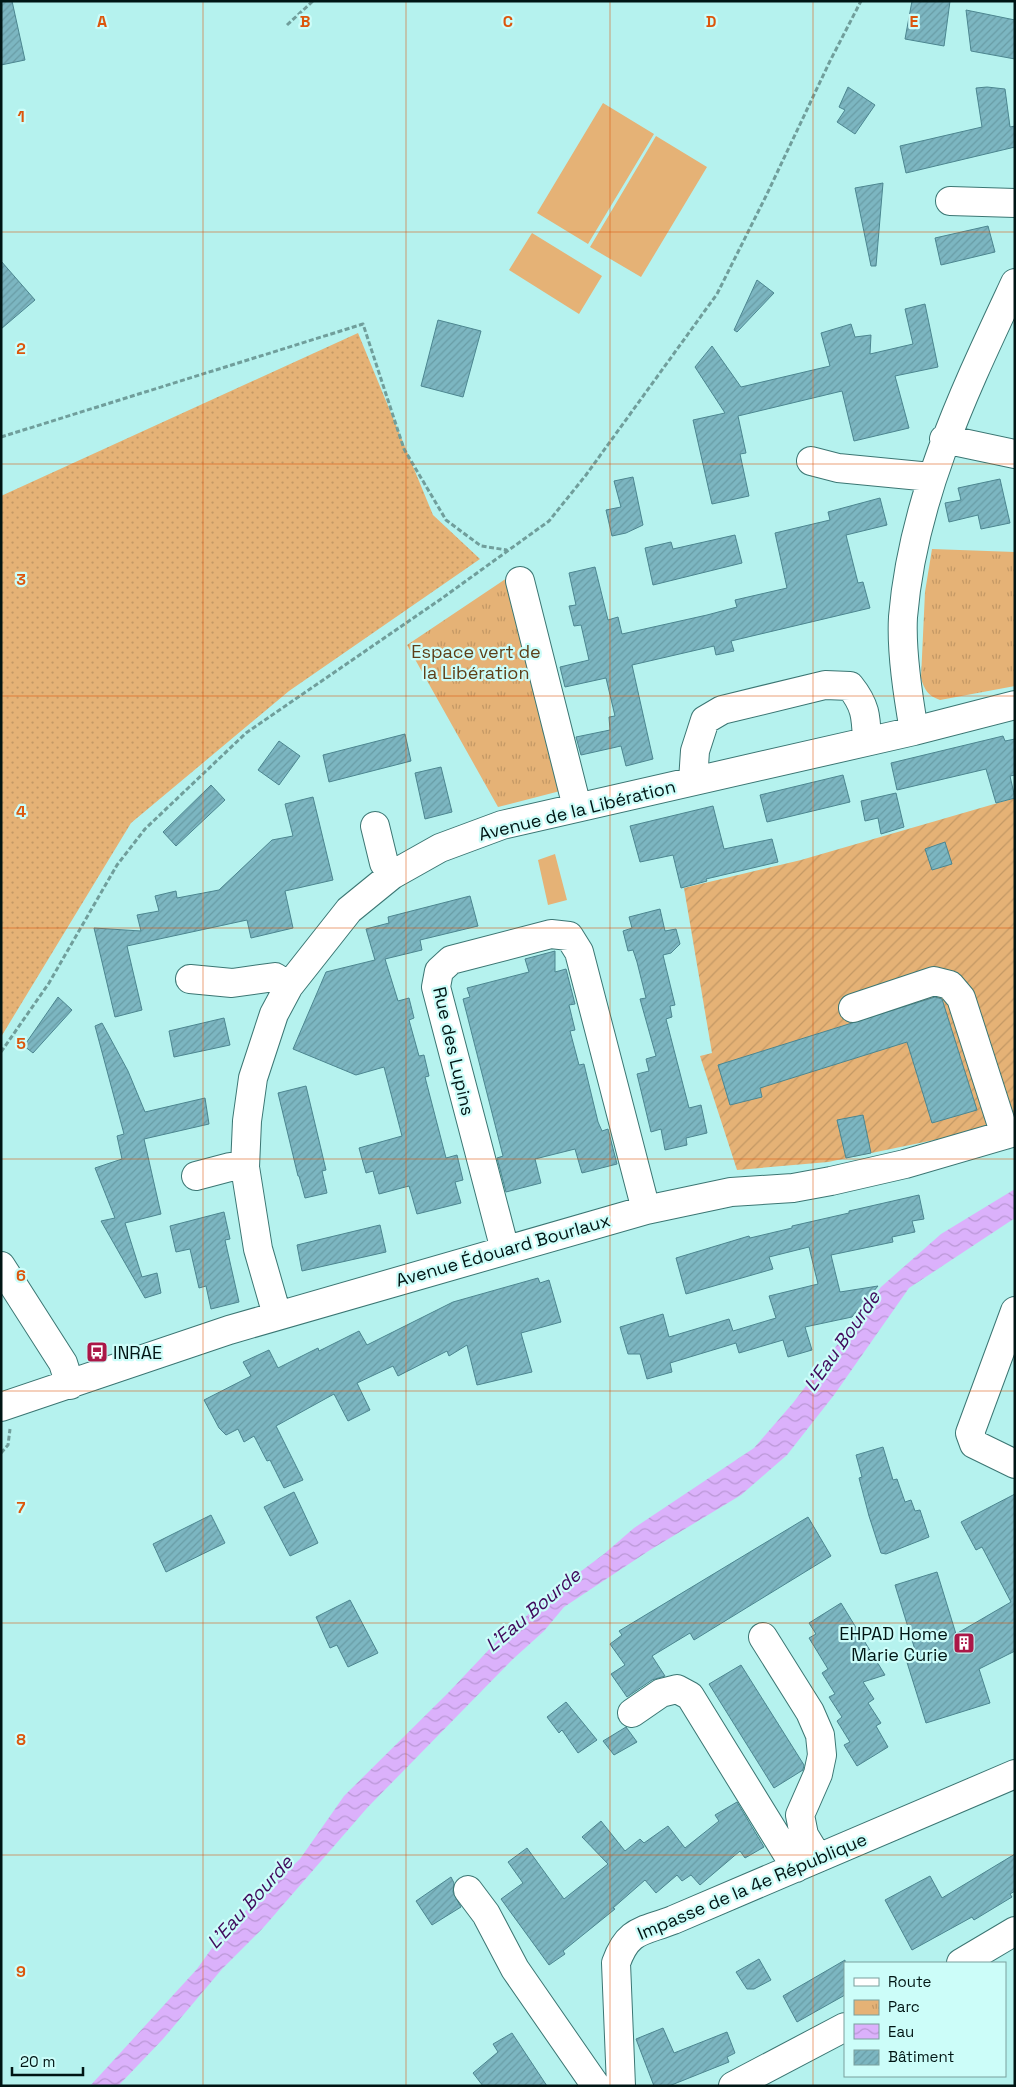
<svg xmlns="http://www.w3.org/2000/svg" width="1016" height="2087" viewBox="0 0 1016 2087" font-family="'Space Grotesk',sans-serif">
  <defs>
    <pattern id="grass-dots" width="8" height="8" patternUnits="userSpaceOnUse" patternTransform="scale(1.25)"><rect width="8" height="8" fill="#e5b276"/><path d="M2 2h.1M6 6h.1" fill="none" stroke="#c39865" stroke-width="1.8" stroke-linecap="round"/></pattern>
    <pattern id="park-tufts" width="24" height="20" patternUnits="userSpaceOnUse" patternTransform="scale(1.25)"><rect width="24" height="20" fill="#e5b276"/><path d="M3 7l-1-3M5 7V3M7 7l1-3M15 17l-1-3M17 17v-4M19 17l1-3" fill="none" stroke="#c39865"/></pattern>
    <pattern id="garden-furrows" width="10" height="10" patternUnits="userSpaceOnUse" patternTransform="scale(1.25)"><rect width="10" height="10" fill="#e5b276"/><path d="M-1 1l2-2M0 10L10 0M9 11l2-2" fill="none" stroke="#c39865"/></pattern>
    <pattern id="water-waves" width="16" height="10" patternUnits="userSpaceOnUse" patternTransform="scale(1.25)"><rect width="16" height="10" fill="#dbb1fb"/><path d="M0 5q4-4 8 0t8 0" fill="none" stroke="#ba97d6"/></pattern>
    <pattern id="building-hatch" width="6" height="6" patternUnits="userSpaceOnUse" patternTransform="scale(1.25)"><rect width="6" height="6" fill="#7cb6c1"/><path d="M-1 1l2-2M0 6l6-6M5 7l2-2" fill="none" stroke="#699ca5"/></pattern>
  </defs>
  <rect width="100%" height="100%" fill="#b5f2ee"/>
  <path fill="url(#grass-dots)" d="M358,333L433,515L480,559L289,691L131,823L1,1037V496Z"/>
  <path fill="url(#park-tufts)" d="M932,549L1015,552V686L940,700C928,696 924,689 921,678L925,592Z
    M507,578L564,790L498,807L407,645Z"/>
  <path fill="url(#garden-furrows)" d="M1015,798V1118L939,1139L828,1162L737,1170L700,1056L712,1053L684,888L801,860Z"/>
  <path fill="#e5b276" d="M603,103L654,134L588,244L537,213Z
    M656,136L707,167L641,277L590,247Z
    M532,233L602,276L579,314L509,270Z
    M555,854L567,900L548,905L538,860Z"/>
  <path fill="url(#water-waves)" d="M1015,1189V1218L909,1288L834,1395L787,1455L741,1495L650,1550L564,1607L544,1631L513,1659L367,1808L263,1928L222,1969L163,2039L118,2086H90L197,1969L225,1930L300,1859L344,1796L448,1693L498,1640L530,1613L541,1601L604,1554L634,1528L754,1448L793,1403L881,1287L941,1234Z"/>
  <path fill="url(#building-hatch)" stroke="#4c8690" d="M1,1H12L25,60L1,65Z
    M912,1H950L944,46L905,39Z
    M966,10L1015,20V59L971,51Z
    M848,87L875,105L855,134L837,122L845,110L839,107Z
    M987,87L1005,89L1010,127L1015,126V147L906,173L900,146L982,127L976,88Z
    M883,183L876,266H871L855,188Z
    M988,226L995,252L941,265L935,238Z
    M1,261L35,300L1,329Z
    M757,280L774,293L737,332L734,330Z
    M925,304L938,367L895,376L909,428L854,441L842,391L738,416L746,453L740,454L749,496L712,504L693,420L725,413L695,367L712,346L741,387L830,366L821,333L851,324L855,337L871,335L870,354L913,344L905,309Z
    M438,320L481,331L463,397L421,386Z
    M633,477L643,525L626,533L612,536L606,510L621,507L614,481Z
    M1000,479L1010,523L981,529L978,515L949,522L945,503L961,500L958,488Z
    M880,498L887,525L846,535L858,583L863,582L870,608L731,641L734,651L716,655L714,646L632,665L653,759L626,766L621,746L581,755L576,737L610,730L609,717L615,716L606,678L565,687L560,667L589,660L581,625L574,626L569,606L576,605L569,573L595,567L608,620L618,617L622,634L707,615L737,607L735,600L787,588L775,533L830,520L828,512Z
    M735,535L742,563L653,585L645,548L671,542L673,549Z
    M405,734L411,761L329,782L323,755Z
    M1003,736L1005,741L1015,739V775L1010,776L1015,798L996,803L986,769L897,790L891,763Z
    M279,741L300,756L279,785L258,770Z
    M441,767L452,812L425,819L415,773Z
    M843,775L850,802L767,822L760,795Z
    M211,785L225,800L176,846L163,832Z
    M896,793L904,827L881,834L878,818L865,821L861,801Z
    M313,797L333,880L285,891L293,928L251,938L247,920L127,946L142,1010L115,1017L94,928L141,931L137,915L159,911L155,896L176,891L177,898L219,890L272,840L293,836L285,804Z
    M713,806L724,849L772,839L778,862L706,879L707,881L681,888L673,855L640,862L630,826Z
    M945,842L952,864L932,870L925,849Z
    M470,896L478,926L420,940L422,950L385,959L398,1001L409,998L414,1018L409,1020L419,1056L424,1055L429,1076L425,1077L446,1158L457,1155L463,1180L455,1182L461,1203L417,1214L409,1186L379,1194L373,1171L366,1173L359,1148L402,1136L384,1067L356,1075L293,1049L326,972L375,960L366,929L389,923L388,917Z
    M660,909L665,931L676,929L680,944L671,953L663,955L675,1005L670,1006L672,1017L666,1019L689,1108L701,1105L707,1133L686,1138L687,1145L665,1150L661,1129L651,1132L637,1074L649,1071L646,1059L656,1056L640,999L646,998L637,962L633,950L628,951L623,931L632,928L629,917Z
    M555,951V972L566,969L575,1004L569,1005L575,1030L570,1031L579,1065L584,1064L598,1122L602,1131L608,1129L617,1164L582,1173L575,1149L535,1159L541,1183L506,1192L497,1158L503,1156L463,999L470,997L467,988L529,972L525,959Z
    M58,997L72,1010L33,1053L24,1046Z
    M935,997L942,999L977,1110L932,1123L907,1042L760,1088L762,1097L730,1105L718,1065Z
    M224,1018L230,1045L174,1057L169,1031Z
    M102,1023L128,1071L145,1112L205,1098L209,1124L144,1139L161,1214L125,1223L142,1277L157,1273L161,1293L145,1298L101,1221L115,1218L95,1168L122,1159L117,1136L124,1134L95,1026Z
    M306,1086L326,1170L322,1171L327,1193L305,1198L299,1176H298L278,1093Z
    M863,1115L871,1153L846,1158L837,1120Z
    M919,1195L924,1219L912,1221L915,1232L892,1237L893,1242L831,1255L840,1292L878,1286L852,1317L805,1327L812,1350L788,1357L783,1340L739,1353L736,1343L670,1363L672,1372L647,1379L640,1354H628L620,1327L663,1314L669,1337L729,1319L733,1331L776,1318L769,1296L818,1284L809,1247L769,1257L773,1269L686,1294L676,1258L749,1236L750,1238L792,1228V1226L849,1213V1211Z
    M224,1212L230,1239L225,1240L239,1302L211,1309L206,1286L199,1288L190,1249L176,1252L170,1226Z
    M380,1225L386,1252L302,1271L297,1245Z
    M538,1278L540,1283L549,1280L561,1322L521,1333L532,1372L477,1385L467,1345L449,1356L447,1351L398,1376L393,1366L357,1383L370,1410L348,1421L334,1394L276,1426L303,1480L284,1488L270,1460L267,1461L254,1436L244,1442L238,1429L226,1435L219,1428L204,1400L251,1376L243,1362L269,1350L278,1368L318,1348L319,1351L359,1331L367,1345L453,1302Z
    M883,1447L893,1480L897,1479L905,1502L911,1500L915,1511L920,1510L929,1537L886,1554L881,1553L869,1516L859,1478L862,1477L856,1455Z
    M294,1492L318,1543L290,1556L264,1507Z
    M1015,1494V1651L979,1669L990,1703L926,1723L905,1656L916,1653L895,1585L937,1572L956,1634L1011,1602L982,1547L976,1550L961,1522Z
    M211,1515L225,1543L166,1572L153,1544Z
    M808,1517L831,1556L694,1640L690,1633L652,1656L665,1676L652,1680L627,1697L611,1674L625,1665L610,1644L622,1635L619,1631Z
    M350,1600L378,1653L348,1667L337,1645L330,1648L316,1617Z
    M841,1603L885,1675L863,1682L874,1699L868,1703L881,1723L876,1726L888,1747L857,1766L844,1745L850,1742L837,1721L842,1717L829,1697L835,1694L822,1673L828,1669L809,1638L816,1634L809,1623Z
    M741,1665L804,1765L803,1770L774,1788L709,1684Z
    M566,1702L597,1740L578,1753L562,1730L559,1733L547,1717Z
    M626,1727L637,1742L614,1755L603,1741Z
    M737,1802L764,1847L745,1858L740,1851L700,1885L691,1875L682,1881L677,1875L656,1893L645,1880L613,1908L615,1909L563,1951L565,1954L549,1965L501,1899L523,1883L508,1862L527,1848L564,1899L608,1864L582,1837L601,1821L625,1851L640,1839L644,1843L668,1826L685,1848L719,1821L715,1815Z
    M1015,1854V1891L1010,1894L1012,1897L974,1920L972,1917L912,1950L885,1900L930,1876L942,1898Z
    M451,1877L454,1883L453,1892L461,1907L432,1925L416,1901Z
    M759,1959L771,1980L754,1989H747L736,1972Z
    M845,1960V1995L797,2022L783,1996Z
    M663,2028L674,2053L727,2032L735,2053L727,2057L729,2062L669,2086H654L636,2039Z
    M512,2033L547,2086H483L473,2073L498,2052L493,2044Z"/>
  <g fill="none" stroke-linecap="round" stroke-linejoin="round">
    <g stroke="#3b7673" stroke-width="30">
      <path id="minor" d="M950,201L1015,203
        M944,439L1015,454
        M811,461L838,468L931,477
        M520,581L577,807
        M914,731C908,696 901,652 903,617C913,497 965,390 1015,283
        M693,781L695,751L705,720L722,710L825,685L850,686C866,706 866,717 867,741
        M375,826L384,863L392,875
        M190,979L232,983L275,977L289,986
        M853,1008L934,981L950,985L961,998L1005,1135
        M196,1176L230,1167H245
        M505,1250L436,987L439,971L451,960L551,934L569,936L579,952L646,1210
        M1,1266L63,1363L70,1385
        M1015,1311L970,1433L974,1444L1015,1464
        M277,1315L258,1249L245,1167L247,1121L253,1078L274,1014L289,986L349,910L392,875L440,848L502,825L914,731L1015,705
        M1,1407L229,1330L646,1210L731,1192L793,1188L831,1181L905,1164L1015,1132
        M763,1637L810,1712L820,1735L822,1755L818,1774L800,1815L804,1835L818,1858
        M632,1713L661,1693L677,1689L690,1696L796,1868
        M468,1890L486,1914L515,1969L596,2086
        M961,1963L1015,1931
        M621,2086L616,1963C628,1929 642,1932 673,1920L1015,1774
        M733,2086L845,2027"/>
    </g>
    <path stroke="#709e9b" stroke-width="3" stroke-dasharray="5 2.5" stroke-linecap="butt" d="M287,25L313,1
      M1,437L363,324L404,449L446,520L481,546L507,550
      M1,1052L49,983L117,865L145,829L246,733L441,599L549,521L586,475L717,294L766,196L830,61L861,1
      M1,1453L8,1445L10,1429"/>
    <use href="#minor" stroke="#fff" stroke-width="28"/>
  </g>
  <path fill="none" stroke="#dc560c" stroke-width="1" stroke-opacity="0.55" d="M203,1V2086M406,1V2086M610,1V2086M813,1V2086M1,232H1015M1,464H1015M1,696H1015M1,928H1015M1,1159H1015M1,1391H1015M1,1623H1015M1,1855H1015"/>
  <defs>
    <g id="bus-square" transform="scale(1.125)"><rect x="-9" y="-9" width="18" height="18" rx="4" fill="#ab1747" stroke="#ccfdf9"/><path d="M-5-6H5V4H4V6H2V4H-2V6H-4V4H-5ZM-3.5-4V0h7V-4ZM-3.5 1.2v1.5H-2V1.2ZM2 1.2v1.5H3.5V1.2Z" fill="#fff"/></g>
    <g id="building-square" transform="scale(1.125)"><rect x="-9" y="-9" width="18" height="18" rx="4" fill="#ab1747" stroke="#ccfdf9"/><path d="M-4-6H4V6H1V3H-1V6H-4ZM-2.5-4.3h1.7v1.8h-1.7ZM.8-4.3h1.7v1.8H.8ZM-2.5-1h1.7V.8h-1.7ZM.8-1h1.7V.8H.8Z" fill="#fff"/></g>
  </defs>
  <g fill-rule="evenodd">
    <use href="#bus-square" x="97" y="1352"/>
    <use href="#building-square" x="964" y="1643"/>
  </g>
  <g text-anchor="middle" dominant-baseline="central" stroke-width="4.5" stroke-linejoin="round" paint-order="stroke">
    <g font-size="18" fill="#5d3f18" stroke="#ccfdf9">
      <text x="476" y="651">Espace vert de<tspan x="476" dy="21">la Libération</tspan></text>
    </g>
    <g font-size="18" fill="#001514" stroke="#ccfdf9">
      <text transform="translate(577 810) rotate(-14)">Avenue de la Libération</text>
      <text transform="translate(454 1051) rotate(77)">Rue des Lupins</text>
      <text transform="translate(503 1250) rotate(-16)">Avenue Édouard Bourlaux</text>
      <text transform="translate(752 1886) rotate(-23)">Impasse de la 4e République</text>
    </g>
    <g font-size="18" fill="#001514" stroke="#ccfdf9" text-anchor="start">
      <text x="113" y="1352">INRAE</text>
      <text x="948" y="1633" text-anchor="end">EHPAD Home<tspan x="948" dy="21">Marie Curie</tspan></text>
    </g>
    <g font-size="19" font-style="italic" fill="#40095c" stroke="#ccfdf9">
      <text transform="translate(842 1341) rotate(-55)">L'Eau Bourde</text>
      <text transform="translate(533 1610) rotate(-40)">L'Eau Bourde</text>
      <text transform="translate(250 1902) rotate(-48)">L'Eau Bourde</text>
    </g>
  </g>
  <g font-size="16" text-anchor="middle" font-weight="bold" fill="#dc560c" stroke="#ccfdf9" stroke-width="4.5" stroke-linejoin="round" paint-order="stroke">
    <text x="102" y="27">A</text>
    <text x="305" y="27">B</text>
    <text x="508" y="27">C</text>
    <text x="711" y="27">D</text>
    <text x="914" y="27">E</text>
    <text x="21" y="122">1</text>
    <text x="21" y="354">2</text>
    <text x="21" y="585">3</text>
    <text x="21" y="817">4</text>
    <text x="21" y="1049">5</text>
    <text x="21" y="1281">6</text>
    <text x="21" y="1513">7</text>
    <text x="21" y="1745">8</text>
    <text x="21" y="1977">9</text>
  </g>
  <rect width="1016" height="2087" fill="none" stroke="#001514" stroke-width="5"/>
  <rect x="844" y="1962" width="162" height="115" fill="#ccfdf9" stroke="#7aa09d"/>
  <rect x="854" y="1978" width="25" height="8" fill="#ffffff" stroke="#7aa09d"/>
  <text x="888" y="1987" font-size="15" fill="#001514">Route</text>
  <rect x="854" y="2000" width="25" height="15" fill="url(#park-tufts)" stroke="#7aa09d"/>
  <text x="888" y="2012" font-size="15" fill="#001514">Parc</text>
  <rect x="854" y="2024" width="25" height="15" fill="url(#water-waves)" stroke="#7aa09d"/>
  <text x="888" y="2037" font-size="15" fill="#001514">Eau</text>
  <rect x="854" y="2050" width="25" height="15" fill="url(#building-hatch)" stroke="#7aa09d"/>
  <text x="888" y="2062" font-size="15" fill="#001514">Bâtiment</text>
  <path d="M12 2067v8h71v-8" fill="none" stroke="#001514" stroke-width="2.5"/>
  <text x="20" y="2067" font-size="15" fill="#001514" stroke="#ccfdf9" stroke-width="4" paint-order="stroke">20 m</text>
</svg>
